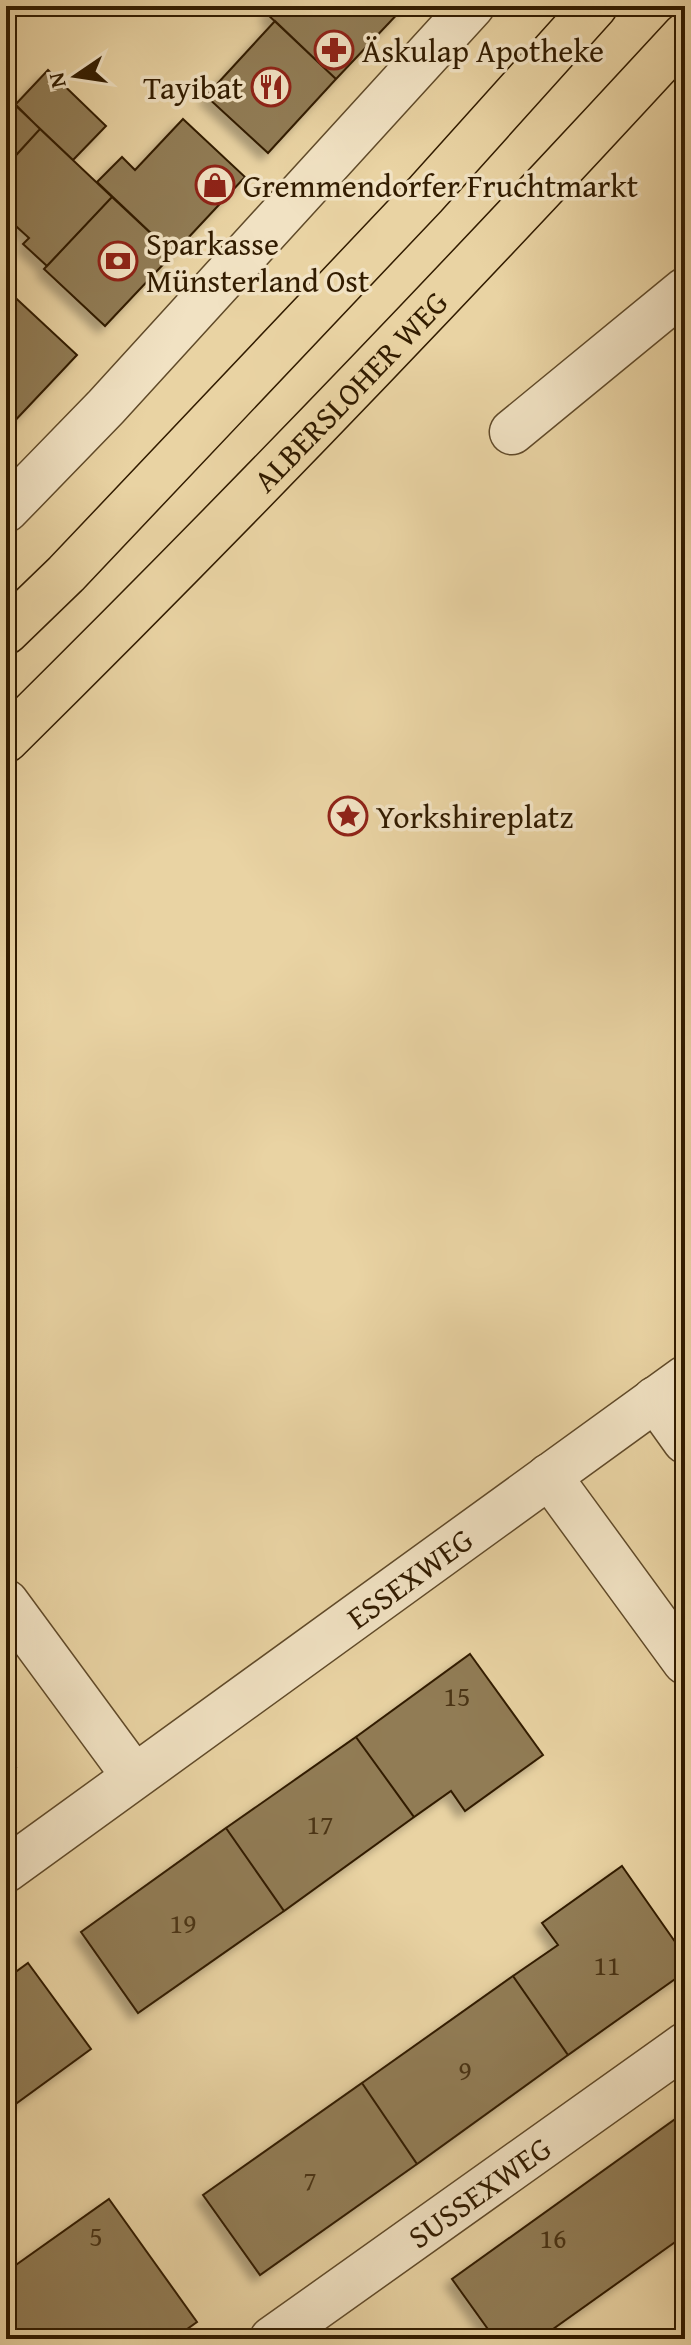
<svg xmlns="http://www.w3.org/2000/svg" width="691" height="2345" viewBox="0 0 691 2345" font-family="'Gentium Book Plus',serif">
  <defs>
    <filter id="shadow"><feDropShadow dx="-7" dy="7" stdDeviation="4" flood-color="#0004"/></filter>
  </defs>
  <rect width="100%" height="100%" fill="#e9d3a3"/>
  <filter id="stains"><feTurbulence type="fractalNoise" baseFrequency=".0025" numOctaves="4"/><feColorMatrix values="0 0 0 0 .2 0 0 0 0 .09 0 0 0 0 .02 0 0 0 .5 -.17"/></filter>
  <radialGradient id="worn" r=".72"><stop offset=".6" stop-color="#630" stop-opacity="0"/><stop offset="1" stop-color="#630" stop-opacity=".3"/></radialGradient>
  <path fill="#917b55" stroke="#321c00" stroke-width="2" filter="url(#shadow)" d="M274,6H405L336,79L267,14Z
    M275,21L336,79L268,153L206,96Z
    M48,70L106,126L73,160L15,105Z
    M12,101L40,129L11,161L6,157V107Z
    M183,119L245,177L173,254L97,182L122,157L135,170Z
    M40,129L112,197L47,266L23,244L29,238L6,217V166Z
    M112,197L173,254L105,326L44,269Z
    M6,289L77,355L9,427L6,424Z
    M470,1654L543,1755L465,1811L451,1791L414,1817L356,1737Z
    M356,1737L414,1817L284,1911L226,1828Z
    M6,1753L16,1767L6,1774Z
    M226,1828L284,1911L138,2013L81,1932Z
    M622,1866L685,1956V1972L568,2055L513,1976L558,1945L542,1923Z
    M28,1963L91,2049L6,2111V1979Z
    M513,1976L568,2055L417,2164L362,2083Z
    M362,2083L417,2164L260,2275L203,2195Z
    M685,2112V2235L539,2339H495L452,2279Z
    M109,2199L197,2322L173,2339H22L6,2317V2272Z"/>
  <g fill="none" stroke-linecap="round" stroke-linejoin="round">
    <g stroke="#604a29" stroke-width="47">
      <g id="minor">
        <path d="M512,432L685,290"/>
        <path d="M6,510L106,407L472,6"/>
        <path d="M655,1399L685,1441"/>
        <path d="M549,1476L685,1662"/>
        <path d="M6,1602L134,1776"/>
        <path id="s1" d="M6,1870L685,1378"/>
        <path id="s2" d="M272,2339L685,2045"/>
      </g>
    </g>
    <g stroke="#321c00" stroke-width="47">
      <g id="major">
        <path d="M6,632L66,574L425,195L595,6"/>
        <path id="s3" d="M6,740C238,511 464,275 685,35"/>
      </g>
    </g>
    <use href="#minor" stroke="#f1e2c3" stroke-width="44"/>
    <use href="#major" stroke="#e9d3a3" stroke-width="44"/>
  </g>
  <defs>
    <g id="pharmacy-ring" transform="scale(2)"><circle r="9.5" fill="#f1e2c3" stroke="#8f2418" stroke-width="1.5"/><path d="M-2-6h4v4h4v4h-4v4h-4v-4h-4v-4h4Z" fill="#8f2418"/></g>
    <g id="restaurant-ring" transform="scale(2)"><circle r="9.5" fill="#f1e2c3" stroke="#8f2418" stroke-width="1.5"/><path d="M-5-6h1v4h1v-4h1v4h1v-4h1v5L-1.5 .5V6h-2V.5L-5-1ZM5-6V6H3V1.5H1.5Q1.5-4 5-6Z" fill="#8f2418"/></g>
    <g id="shop-ring" transform="scale(2)"><circle r="9.5" fill="#f1e2c3" stroke="#8f2418" stroke-width="1.5"/><path d="M-5-2.5h2.3a2.7 3.5 0 0 1 5.4 0H5L5.5 6h-11ZM-1.5-2.5h3a1.5 2.3 0 0 0-3 0Z" fill="#8f2418"/></g>
    <g id="bank-ring" transform="scale(2)"><circle r="9.5" fill="#f1e2c3" stroke="#8f2418" stroke-width="1.5"/><path d="M-6-4H6V4H-6ZM0-2.3a2.3 2.3 0 1 0 0 4.6a2.3 2.3 0 1 0 0-4.6Z" fill="#8f2418"/></g>
    <g id="sight-ring" transform="scale(2)"><circle r="9.5" fill="#f1e2c3" stroke="#8f2418" stroke-width="1.5"/><path d="M0-6L1.8-2.2L6-1.7L2.9 1.2L3.7 5.4L0 3.3L-3.7 5.4L-2.9 1.2L-6-1.7L-1.8-2.2Z" fill="#8f2418"/></g>
  </defs>
  <g fill-rule="evenodd">
    <use href="#pharmacy-ring" x="334" y="50"/>
    <use href="#restaurant-ring" x="271" y="87"/>
    <use href="#shop-ring" x="215" y="185"/>
    <use href="#bank-ring" x="118" y="261"/>
    <use href="#sight-ring" x="348" y="816"/>
  </g>
  <g text-anchor="middle" dominant-baseline="central" stroke-width="7" stroke-linejoin="round" paint-order="stroke">
    <g font-size="28" fill="#4a3415">
      <text x="457" y="1695">15</text>
      <text x="320" y="1823">17</text>
      <text x="183" y="1922">19</text>
      <text x="607" y="1964">11</text>
      <text x="465" y="2069">9</text>
      <text x="310" y="2179">7</text>
      <text x="96" y="2235">5</text>
      <text x="553" y="2237">16</text>
    </g>
    <g font-size="32" fill="#321c00" stroke="#f1e2c3" text-anchor="start">
      <text x="362" y="50">Äskulap Apotheke</text>
      <text x="243" y="87" text-anchor="end">Tayibat</text>
      <text x="243" y="185">Gremmendorfer Fruchtmarkt</text>
      <text x="146" y="243">Sparkasse<tspan x="146" dy="37">Münsterland Ost</tspan></text>
      <text x="376" y="816">Yorkshireplatz</text>
    </g>
    <g font-size="32" fill="#321c00" stroke="#f1e2c3">
      <text stroke="none"><textPath href="#s3" startOffset="490">ALBERSLOHER WEG</textPath></text>
      <text stroke="none"><textPath href="#s1" startOffset="498">ESSEXWEG</textPath></text>
      <text stroke="none"><textPath href="#s2" startOffset="254">SUSSEXWEG</textPath></text>
    </g>
  </g>
  <rect width="691" height="2345" fill="none" stroke="#e9d3a3" stroke-width="32"/>
  <rect x="8" y="8" width="675" height="2329" fill="none" stroke="#321c00" stroke-width="4"/>
  <rect x="16" y="16" width="659" height="2313" fill="none" stroke="#321c00" stroke-width="2"/>
  <g transform="translate(76 76) rotate(257)" stroke="#f1e2c3" stroke-width="6" paint-order="stroke">
  <path d="M0-6L14 30L0 20L-14 30Z" fill="#321c00"/>
  <text y="-12" font-size="22" font-weight="bold" text-anchor="middle" fill="#321c00">N</text>
  </g>
  <rect width="100%" height="100%" filter="url(#stains)"/>
  <rect width="100%" height="100%" fill="url(#worn)"/>
</svg>
